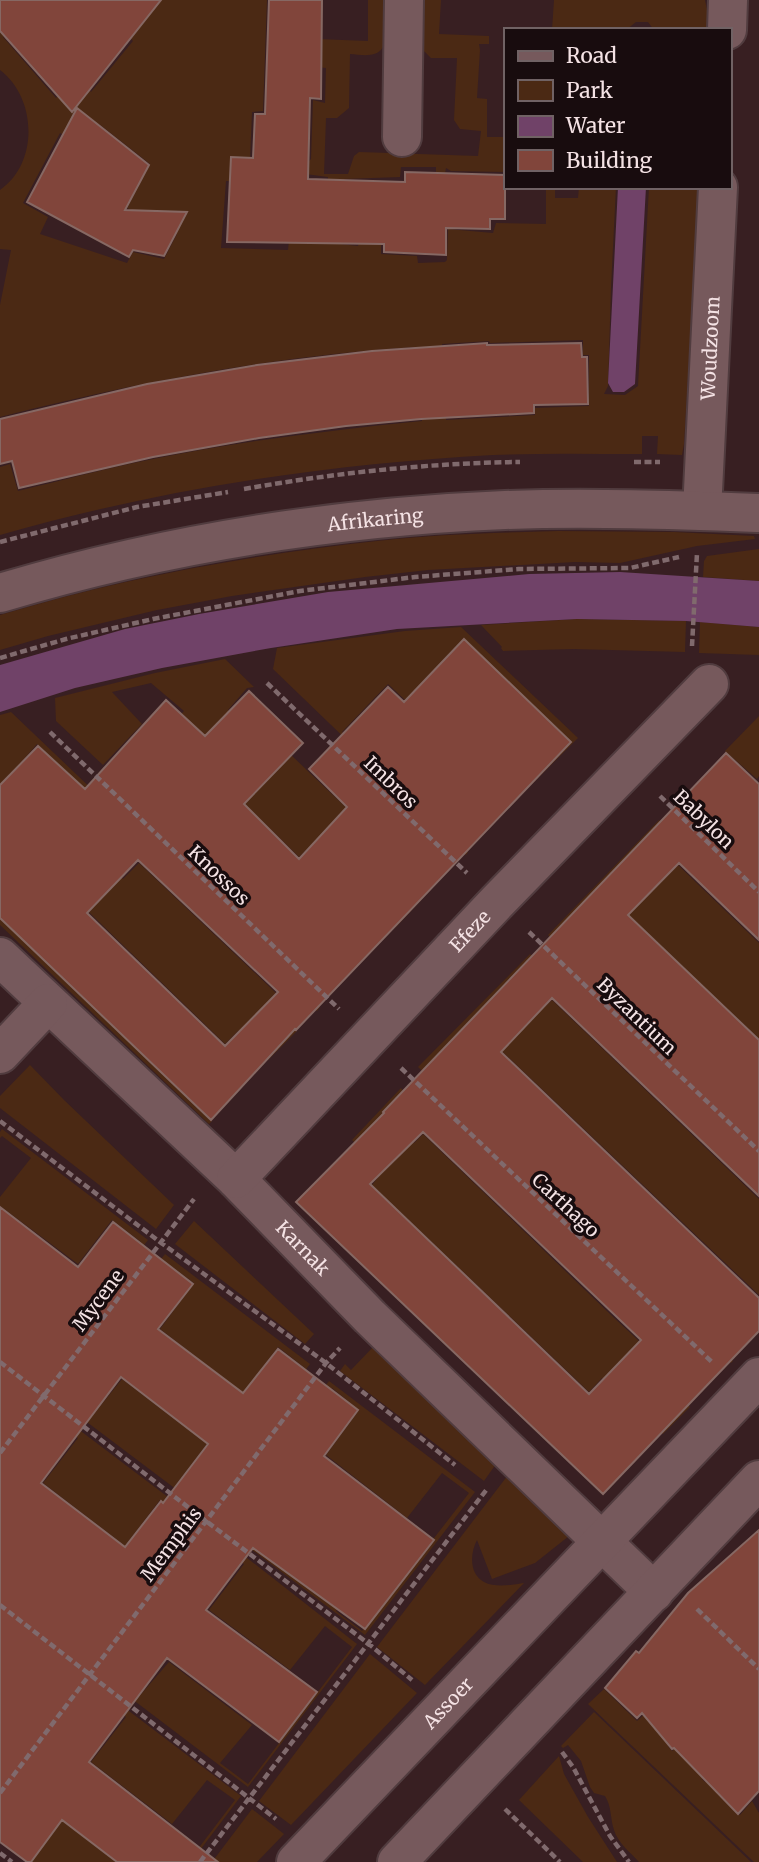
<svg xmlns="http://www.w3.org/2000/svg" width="759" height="1862" viewBox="0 0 759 1862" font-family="Merriweather,serif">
  <rect width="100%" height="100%" fill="#381f22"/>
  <path fill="#4b2914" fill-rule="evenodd" d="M97,0H267L263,111L252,112L250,159L308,162L311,159L313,100L325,103L326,68L316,67L317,39L368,41V0H386L383,47C377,58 362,55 350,54L349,108L337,118H326L324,174H348L354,156L359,152L478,156L481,131L460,129L454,120L457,58H431L421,48L423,0H441L439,34L489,36V44H479L480,50L477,98L487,99V137H505V172L451,171L446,168L444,179H436V167H401L400,177L344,179V189L327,188L328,177L298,173L297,184L226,181L221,248L288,250L289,240L339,236L340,244L358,246L360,238L381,239V254L417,256L418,263L445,262L447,260L448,229L493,233L496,223L546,224V187H555V198H578L579,187H616L611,288L608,386L604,394L625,395L638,386L649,187H699L684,444L682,455L657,454L658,436H642V454C592,454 542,453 493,455C327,464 160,489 0,535V467L10,464L18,491C63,480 107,468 153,459C242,441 332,430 422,421L421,399L445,397L446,420L535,415V408L589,406V355H583V340L490,343L489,341L442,344V361L417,362L415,347C275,356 136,382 0,417V305L11,250L0,249V190C39,163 37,98 0,70V22L9,32L3,37L56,98L78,78L91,92L133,41ZM99,124L150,164L127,208L177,234L164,259L133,252L127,263L40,234L48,217L23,203L60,133L86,146Z
    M554,0H705L709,19L708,30H654L648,22H636L626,30L624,28L623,30H552Z
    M558,531L674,532L754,536L755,539L697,546L620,563L575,562L428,570L365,577L232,596L157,610L48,636L0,650V615C122,578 249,555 377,541C437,534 498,533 558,531Z
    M759,549V581L703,577L704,561L707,556Z
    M577,619L686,621L685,652L574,649L503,651L501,648L502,647L481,625Z
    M700,622L759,627V655L699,653Z
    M461,627L578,738L523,793L495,763L483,773L388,684L342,732L468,852L466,855L273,669L277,648L405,631Z
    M225,659L254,687L247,688L228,710L259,740L267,732L402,861L394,870L424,897L396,927L312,844L299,857L168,729L184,711L151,683L112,692L142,724L103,765L56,721L55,698L155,673Z
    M11,712L320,1007L317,1011L37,744L19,765L48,794L123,879L139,863L276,993L266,1004L297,1031L268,1060L238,1031L225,1044L0,826V715Z
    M759,716V776L757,779L725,751Z
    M659,820L759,916V919L659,823L638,844L670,873L678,865L759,943V1039L599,887L553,934L759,1129V1134L548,935Z
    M0,918L212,1121L209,1124L0,925Z
    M530,954L759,1170L530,958L511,978L541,1010L552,1000L759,1199V1295L470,1021L633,1268L733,1361L731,1363L650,1290L418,1067Z
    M30,1065L64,1100L174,1205L156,1229L0,1108V1096Z
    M401,1088L403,1091L383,1113L414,1143L423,1134L610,1314L668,1368L660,1378L690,1407L663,1434L602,1378L589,1392L372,1185L383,1171L352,1140Z
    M2,1129L148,1240L37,1383L0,1355V1287L42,1318L9,1361L35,1380L141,1242L112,1220L78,1264L0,1206V1197L31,1158L2,1136L0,1138V1132Z
    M194,1221L314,1334L305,1344L175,1244Z
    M165,1254L310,1364L201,1508L55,1398ZM167,1263L194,1283L160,1329L243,1393L278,1347L305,1368L200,1505L175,1486L207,1444L122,1379L89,1420L62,1400Z
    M374,1346L496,1464L484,1481L340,1371L345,1364L351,1370Z
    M329,1381L475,1492L365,1635L219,1525ZM332,1388L359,1410L326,1455L407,1518L442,1473L469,1493L362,1631L336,1611L367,1569L226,1526ZM314,1568L336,1584L323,1600L302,1584Z
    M49,1407L193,1516L89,1597L187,1521L160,1500L125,1546L43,1483L78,1438L50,1416Z
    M508,1475L569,1536L535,1563L492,1579L477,1540C470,1553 469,1574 484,1582C495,1588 512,1585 524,1583L425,1685L377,1647Z
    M214,1532L357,1644L248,1787L103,1677ZM215,1542L244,1564L209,1610L290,1670L325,1626L352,1647L248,1784L220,1763L252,1725L169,1662L136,1700L108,1680Z
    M370,1654L417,1693L291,1825L259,1801Z
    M96,1686L241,1796L191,1862H188L235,1800L207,1780L172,1824L91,1762L126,1717L97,1695L0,1811Z
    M604,1689L637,1721L651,1708L672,1743L668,1746L672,1751L686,1739L705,1775L702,1779L705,1782L719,1770L739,1807L736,1813L740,1815L752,1801L759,1813V1862H754L588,1704Z
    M594,1712L751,1862H639C630,1852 618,1843 614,1830C610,1818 612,1807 605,1796L594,1793L590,1787L581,1761L568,1745L563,1748L561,1746Z
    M559,1756L564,1774L588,1817L617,1862H583L519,1800Z
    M252,1809L284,1834L257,1862H212Z
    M52,1813L116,1862H28L0,1840Z"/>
  <path fill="#704268" d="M618,187H646L635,384L624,392H613L608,383Z
    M620,572L759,581V627L686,621L577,619L397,629L271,648L162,668L75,688L0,712V665L125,629L199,614L328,592L529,574Z"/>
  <path fill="#81453b" stroke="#866863" stroke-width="2" fill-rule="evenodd" d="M0,0H161L72,112L0,31Z
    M269,0H322L321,99L310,98L308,179L405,182V172L505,175V219H490V229L446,228V255L384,252V244L227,242L231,157L253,158L255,114H265Z
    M77,108L149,165L125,210L187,212L164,256L133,250L129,257L27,202Z
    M487,343V345L581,343L582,357H587L588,404L534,405V413L421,419L346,426L259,438L153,457L19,488L12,461L0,464V419L147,384L257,365L372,351Z
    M464,639L571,742L296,1030L295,1029L211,1120L0,918V785L38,746L85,789L166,700L205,736L249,691L303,743L244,804L299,859L347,807L309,769L388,687L404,702ZM138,860L278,992L225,1046L87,913Z
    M726,753L759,784V940L679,863L628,915L759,1040V1196L552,998L501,1052L759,1298V1331L603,1494L296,1202L384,1113L383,1112ZM423,1132L641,1340L589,1394L370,1184Z
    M0,1207L78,1267L113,1222L193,1284L158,1329L243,1393L278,1349L358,1410L324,1456L434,1540L365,1629L253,1548L206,1610L317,1692L279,1742L167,1658L89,1762L218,1862H117L62,1820L31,1862H27L0,1842ZM121,1377L208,1444L163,1503L161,1501L125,1547L41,1483Z
    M759,1530V1791L738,1814L674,1748L672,1749L642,1713L637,1718L605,1688L636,1651L639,1653L688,1593Z"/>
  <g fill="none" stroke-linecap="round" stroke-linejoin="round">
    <g stroke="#513c3f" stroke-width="42">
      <g id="street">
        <path d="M727,30L728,0"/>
        <path d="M402,137L404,0"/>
        <path id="s1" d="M702,511L718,187"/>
        <path id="s2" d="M0,957L236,1179L370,1317L654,1592"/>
        <path d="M0,1054L48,1003"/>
        <path id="s3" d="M236,1179L497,902L709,684"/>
        <path id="s4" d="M296,1862L759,1377"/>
        <path d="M397,1862L759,1480"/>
      </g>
    </g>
    <g stroke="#513c3f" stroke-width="42">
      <g id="secondary">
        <path id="s5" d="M0,593C164,544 334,517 505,510C590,507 674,510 759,513"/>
      </g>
    </g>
    <path stroke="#806a6d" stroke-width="4.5" stroke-dasharray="7 3.5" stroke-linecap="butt" d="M634,462H660
      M244,489C335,473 428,463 520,462
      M0,542L137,507L228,492
      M692,646L697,553
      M0,658L66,639L153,619L300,591L415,577L519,569L630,568L679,557
      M267,683L467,873
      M50,732L339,1009
      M660,796L759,892
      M529,932L759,1151
      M401,1068L713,1363
      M0,1121L160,1242L326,1363L455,1465
      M0,1362L206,1521L369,1644L412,1680
      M0,1453L194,1199
      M0,1605L276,1819
      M697,1609L759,1669
      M562,1752L573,1767L610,1836L629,1862
      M0,1793L326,1363L340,1348
      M505,1809L560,1862
      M0,1853L12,1862
      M200,1862L487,1489"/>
    <use href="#street" stroke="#76595c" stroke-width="38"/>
    <use href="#secondary" stroke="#76595c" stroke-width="38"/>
  </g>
  <g text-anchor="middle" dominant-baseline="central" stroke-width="7" stroke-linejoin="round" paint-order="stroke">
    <g font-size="19" fill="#f4e2e4" stroke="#180c0e">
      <text stroke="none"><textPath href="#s1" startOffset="163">Woudzoom</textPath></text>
      <text stroke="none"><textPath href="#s5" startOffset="383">Afrikaring</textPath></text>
      <text transform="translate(391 782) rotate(44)">Imbros</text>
      <text transform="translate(704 819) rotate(44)">Babylon</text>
      <text transform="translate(219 875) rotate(44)">Knossos</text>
      <text stroke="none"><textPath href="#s3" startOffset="341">Efeze</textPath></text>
      <text transform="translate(637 1016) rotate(44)">Byzantium</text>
      <text transform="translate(566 1205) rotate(43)">Carthago</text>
      <text stroke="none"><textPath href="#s2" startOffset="420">Karnak</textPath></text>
      <text transform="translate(98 1300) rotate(-53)">Mycene</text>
      <text transform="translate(171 1544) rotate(-53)">Memphis</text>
      <text stroke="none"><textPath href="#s4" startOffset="220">Assoer</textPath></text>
    </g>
  </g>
  <rect x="504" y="28" width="228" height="161" fill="#180c0e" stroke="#706264" stroke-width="2"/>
  <rect x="518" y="51" width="35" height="10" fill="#76595c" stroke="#706264" stroke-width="2"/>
  <text x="566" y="63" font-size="21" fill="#f4e2e4">Road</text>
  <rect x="518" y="80" width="35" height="21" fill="#4b2914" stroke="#706264" stroke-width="2"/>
  <text x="566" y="98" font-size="21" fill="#f4e2e4">Park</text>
  <rect x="518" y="116" width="35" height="21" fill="#704268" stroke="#706264" stroke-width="2"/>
  <text x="566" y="133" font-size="21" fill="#f4e2e4">Water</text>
  <rect x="518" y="150" width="35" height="21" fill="#81453b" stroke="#706264" stroke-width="2"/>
  <text x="566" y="168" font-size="21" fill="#f4e2e4">Building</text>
</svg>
